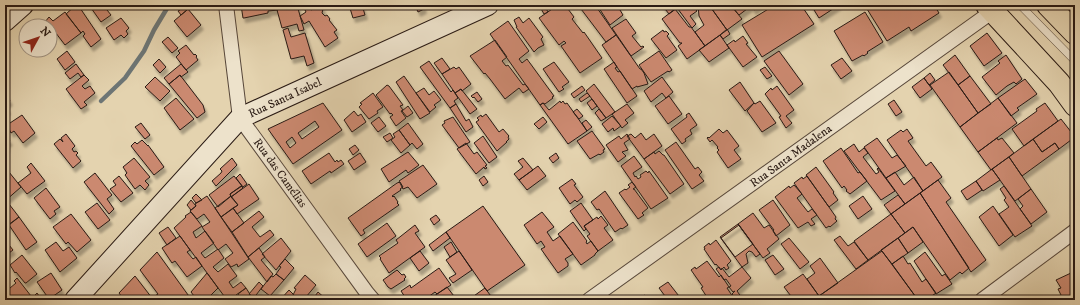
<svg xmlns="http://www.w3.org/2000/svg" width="1080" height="305" viewBox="0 0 1080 305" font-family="'IM FELL DW Pica',serif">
  <defs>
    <filter id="shadow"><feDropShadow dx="2.5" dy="4.5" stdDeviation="1" flood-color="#0004"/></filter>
  </defs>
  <rect width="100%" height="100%" fill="#e4d3af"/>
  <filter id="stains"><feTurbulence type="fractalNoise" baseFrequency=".005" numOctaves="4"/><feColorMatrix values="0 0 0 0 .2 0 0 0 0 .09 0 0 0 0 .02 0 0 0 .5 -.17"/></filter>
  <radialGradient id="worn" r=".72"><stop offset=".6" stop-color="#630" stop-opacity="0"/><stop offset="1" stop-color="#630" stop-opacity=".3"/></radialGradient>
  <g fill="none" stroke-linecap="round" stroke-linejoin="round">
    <path stroke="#6d7676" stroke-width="4.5" d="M101,101L125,78L144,51L154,30L169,5"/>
  </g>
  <path fill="#cb8970" stroke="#291a14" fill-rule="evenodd" filter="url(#shadow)" d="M76,5H78L101,39L91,47L83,36L85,34L83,31L81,33L66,14Z
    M89,5H103L111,15L101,22Z
    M241,5H277L278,10L268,11V13L244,18H243Z
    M277,5H297L304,30L299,31L297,24L282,28L277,10H278Z
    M321,5L323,9L322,13L325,16L327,15L330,19L329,20L337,30L334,32L338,38L325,47L309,21L304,24L300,16L306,12L305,10L310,8L311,10Z
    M349,5H362L365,15L353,18Z
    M415,5H423L424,9L418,12Z
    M539,5H544L548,12L544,14Z
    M558,5H565L574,17L572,19L583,33L584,32L602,58L580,73L561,46L566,43L564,41L559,45L539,18Z
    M578,5H595L616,35L606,42Z
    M597,5H617L623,15L610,25Z
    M662,5H675L677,8L669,14Z
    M675,5H692L697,11L690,16L696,24L692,28Z
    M698,5H709L727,30L705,46L695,32L704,25L699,16Z
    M709,5H725L727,8H733L742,19L727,30Z
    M736,5H750L751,6L739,15L733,8H732Z
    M750,5H761L754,10Z
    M775,5H801L814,24L762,57L742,25Z
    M811,5H839L819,18Z
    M874,5H934L939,13L911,31L909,27L887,41L867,9Z
    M183,6L187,10L181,15L178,11L180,10L179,9Z
    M188,9L201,25L187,37L174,21Z
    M675,9L689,27H691L705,46L687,59L678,46L682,43H680L662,19Z
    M65,12L81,33L65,45L52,28L50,29V26H48L45,22L49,17L53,21Z
    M865,12L883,42L867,52L868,53L864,56L863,55L852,61L834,31Z
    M519,17L523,23L529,18L543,37L541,39L544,45L538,48L534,52L516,27H517L514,20Z
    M121,18L129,28L126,31L128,34L124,38L121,35L114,40L106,28Z
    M626,19L636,33L632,36L641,47L643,46L644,47L631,56L612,28Z
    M508,21L529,51L519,59L522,63L527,59L554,96L552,97L553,98L545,104L543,103L540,105L490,34Z
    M288,28L291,37L305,33L314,63L307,66L304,56L291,59L283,30Z
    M727,29L730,34L723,39L720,35Z
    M663,30L664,32L666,31L669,34L667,36L677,50L666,58L651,39Z
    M987,33L1002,53L984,66L970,46Z
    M616,35L640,69H641L644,73L648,84L637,87V86L632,89L602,45Z
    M720,35L729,48L709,62L699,50Z
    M743,36L748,43L746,44L757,57L743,67L727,45L734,40L735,42Z
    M168,37L178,48L172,53L162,42Z
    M495,40L507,57L502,61L506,66L508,65L523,85L525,84L529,89L523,93L519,88L505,99L490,79L485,73L484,74L470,56Z
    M186,45L194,55L195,54L197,56L196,57L198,60L186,70L176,57L180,53L178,51Z
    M67,51L75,62L65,70L57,59Z
    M659,51L672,70L669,72L668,71L651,82L639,65Z
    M779,51L803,84L789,95L764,61Z
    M955,55L970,76L958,85L943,65Z
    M1006,55L1022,79L1016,84L1014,82L1007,86L996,95L982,77L1000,63L998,61Z
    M442,58L450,69L442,74L434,63Z
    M842,58L852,71L841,79L831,65Z
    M159,59L166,67L160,73L153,65Z
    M429,61L451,92L453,90L458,98L454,101L456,104L450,108L420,67Z
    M554,62L569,82L562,87L564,89L559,92L543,69Z
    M614,62L617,67L615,68L618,72L620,71L637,96L627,103L604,69Z
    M76,64L84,75L81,77L78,73L70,79L65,73Z
    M181,64L188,72L181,77L180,75L169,84L164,78Z
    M454,67L456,69L459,67L471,84L462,91L461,89L455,93L442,74Z
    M765,67L772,76L767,79L760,70Z
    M949,72L978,113L960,127L930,85Z
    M930,73L935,80L929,85L924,78Z
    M84,75L89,80L82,86L85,89L90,86L95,93L84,102L87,105L81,109L66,89Z
    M180,75L203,105L205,112L197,118L169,84Z
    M404,76L430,113L420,119L396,82Z
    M970,76L991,104L978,113L958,85Z
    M155,77L170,91L160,101L145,87Z
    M662,77L673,92L666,98L662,93L651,102L644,91Z
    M924,78L932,89L920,98L912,87Z
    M1025,79L1037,94L1017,108L1019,110L1011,116L998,98Z
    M740,82L754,103L745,111L729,90Z
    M594,84L615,112L606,118L586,91Z
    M387,85L389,86L403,105L400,106L403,110L401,111L406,118L396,126L390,117L393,115L391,113L390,114L376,95Z
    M582,86L585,90L574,98L571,94Z
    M777,86L794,110L786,116L792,123L786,128L779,117L781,116L765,94L771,88L772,90Z
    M424,88L429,95L434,91L441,100L434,105L436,107L430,112L416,93Z
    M461,89L477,109L470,114L455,93Z
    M477,92L482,99L478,102L474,97L473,98L471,96Z
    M373,93L383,107L377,111L378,113L369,119L359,107L362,104L360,103Z
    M587,93L590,96L581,102L579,99Z
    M5,94L10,101L5,105L8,110L5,112Z
    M669,96L682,114L668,124L655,106Z
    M176,98L194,119L180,130L164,108Z
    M998,98L1017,123L978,152L960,127Z
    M592,99L597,106L592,110L587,103Z
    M894,100L902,112L896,116L888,104Z
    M560,101L561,103L563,101L565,104L567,103L587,131L568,144L540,105L543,103L549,110Z
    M760,101L776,123L762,132L747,111L754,103L755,104Z
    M323,103L342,130L293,164L268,129ZM315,121L319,127L302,139L298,133ZM292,137L296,143L290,148L286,142Z
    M1045,103L1058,121L1024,146L1012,129L1037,111L1036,109Z
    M456,104L466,121L469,119L473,127L466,132L450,108Z
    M627,104L634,113L625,120L628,123L622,128L612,114Z
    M408,106L413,113L407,117L402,111Z
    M577,109L583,116L579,119L573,112Z
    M599,109L606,118L601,121L595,113Z
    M354,111L358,116L361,114L366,122L352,132L344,120Z
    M689,113L697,125L690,130L692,134L685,139L686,141L682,144L671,129L687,117L686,115Z
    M486,114L499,132L503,129L509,136L508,137L509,139L506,142H507L497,151L476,122L479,120L477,118L481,115L482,117Z
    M22,115L35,133L23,143L14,131L11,133L7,125Z
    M612,116L621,126L614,131L613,128L608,132L602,124Z
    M379,117L386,126L378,132L371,123Z
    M453,117L470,142L459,148L442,125L445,123L444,121Z
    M543,117L547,122L539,129L534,124Z
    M1061,119L1075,137L1059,149L1055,143L1042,152L1033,139Z
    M586,120L592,127L587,131L582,123Z
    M141,123L150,135L145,139L135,127Z
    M408,123L423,144L417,149L412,143L410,145L399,130Z
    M719,129L723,133L727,130L739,146L734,150L741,159L728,168L717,152L719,150L717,148L718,147L712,140L710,142L707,138L708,137L709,138Z
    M907,129L913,138L908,141L926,166L931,162L942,177L923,191L887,140L901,130L903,132Z
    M399,130L410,145L401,153L391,140L395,137L393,134Z
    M592,131L605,149L603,150L604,152L600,155L599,154L590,159L577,141Z
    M390,133L393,138L387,142L383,137Z
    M641,133L646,140L654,134L662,146L644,159L627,136L631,134L635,138Z
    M66,134L75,146L72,149L74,152L76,151L78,153L76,155L81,161L73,168L54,144L60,139L63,142L61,138Z
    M627,134L630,139L624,143L628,150L622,152L626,156L618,162L606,145L619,136L621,139Z
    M5,135L10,141L6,144L7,147L5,148Z
    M483,136L497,157L489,163L474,143Z
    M877,138L892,158L897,155L906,166L886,178L864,147Z
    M997,138L998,140L1002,138L1014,153L991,170L978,152Z
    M1033,139L1042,152L1055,143L1059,149L1022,176L1009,157Z
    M142,140L148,146V145L164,167L154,175L131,146L135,142L137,144Z
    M676,142L695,169L698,167L702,172L699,175L704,181L692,189L665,150Z
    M466,143L474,154L477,152L487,165L485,166L487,168L485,169L484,167L476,174L457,149Z
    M854,144L859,152L864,148L868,153L863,157L876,174L879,172L877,169L878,168L895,191L881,200L844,151Z
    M355,145L359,150L353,155L349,149Z
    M841,148L858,173L860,172L867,181L850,194L846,191L847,190L844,186L842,188L823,161Z
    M659,151L663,155H664L684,184L670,194L644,159L654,152L655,154Z
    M408,152L419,165L408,173L406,170L389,182L381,169Z
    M329,153L335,162L337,160L338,162L341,160L344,164L331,173L330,171L311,184L302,171Z
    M360,153L366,162L354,170L348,161Z
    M556,153L559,158L553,163L549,158Z
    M634,156L642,167L633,173L635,177L636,176L638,179L641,177L640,175L646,171L648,173L649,171L668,198L651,209L621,166Z
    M1009,157L1031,189L1015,201L992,169Z
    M134,158L150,177L145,181L149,185L145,190L140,185L135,189L125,175L127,173L123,167Z
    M232,158L237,165L216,186L212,181L221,173L222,171L220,169Z
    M523,158L533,170L519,180L514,174L523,167L518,161Z
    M31,163L45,181L27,194L18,183L31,173L27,167Z
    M423,165L437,184L417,198L408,187L403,189L399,181Z
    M538,166L546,176L527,190L519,180Z
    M816,167L834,192L833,193L838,200L829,207L806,175Z
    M992,169L1000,180L983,191L976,181Z
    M5,170L8,173L9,172L21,187L5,201Z
    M895,172L904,185L914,177L923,191L905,204L886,178Z
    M95,173L112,195L107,199L114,209L109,214L84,182Z
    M240,174L247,184L243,187L236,178Z
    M119,176L133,193L121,202L110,189L116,185L113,181Z
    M234,176L242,186L230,194L231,196L218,207L209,195Z
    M484,176L488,182L483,186L479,180Z
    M807,176L836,217L835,219L837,221L830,227L829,226L826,228L794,183L802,177L803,179Z
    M572,179L576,184L574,185L583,197L577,202L575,200L570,204L559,188Z
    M938,180L951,198L946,202L986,260L971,272L920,193Z
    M976,181L982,190L967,200L961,191Z
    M400,182L403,187L400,189L401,190L392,196L393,197L394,196L398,202L397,203L399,205L363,230L365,233L361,236L348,218L397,183Z
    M632,182L636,187L633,189H634L648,208L642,213L644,215L638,219L619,193L625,189L626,190L630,187L628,185Z
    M249,184L259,199L237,214L233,208L238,205L231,197Z
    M794,185L802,194L797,198L808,212L812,209L817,215L811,219L815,224L811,226L808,222L798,228L775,197L789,186L790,188Z
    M241,186L243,188L231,197L230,194Z
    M1004,186L1032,226L1015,237L999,214L1009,207L1004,200L1006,198L1000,189Z
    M46,188L60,207L54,211L56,214L50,219L34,198Z
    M1031,189L1047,212L1031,224L1020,209L1023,206L1018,199Z
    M605,191L628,225L622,229L621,228L615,232L599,209L597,210L591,202Z
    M920,193L969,268L962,274L960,272L950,280L913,227L905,233L891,214Z
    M196,194L202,200L196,203L192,198Z
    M898,195L905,204L891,214L884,205Z
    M207,196L249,259L238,267L237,264L231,267L225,259L233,253L226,244L218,250L202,227L210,222L204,214L197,219L190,211L196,206L195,204Z
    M231,196L238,205L221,217L215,208Z
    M863,196L872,209L858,219L849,206Z
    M191,200L196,206L191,210L187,205Z
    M773,200L790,225L776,236L773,231L774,230L759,210Z
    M97,203L110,220L98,229L85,212Z
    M581,203L593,220L584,226L586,229L584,231L570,211Z
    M9,204L19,217L8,225L5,221V207Z
    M483,206L525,265L487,291L446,232Z
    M993,206L1013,235L999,246L979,217Z
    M233,208L244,223L232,232L221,217Z
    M259,211L264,217L252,227L260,237L270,230L274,235L248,257L232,232Z
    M191,212L202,226L193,232L196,238L205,231L214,243L201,253L205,258L218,249L224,258L213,267L218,272L228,264L237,276L229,282L233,288L241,282L246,288L236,295L238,297L233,300H227L174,228L186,217L185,216Z
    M542,212L554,227L547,232L553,241L560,236L573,254L565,259L568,263V266L558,273L541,249L545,247L541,241L537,244L524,225Z
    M753,213L764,228L769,225L779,239L767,249L770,253L763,258L738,224Z
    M71,214L91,240L77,252L68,242L66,244L53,227Z
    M891,214L905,233L868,260L854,241Z
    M436,215L440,220L434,225L430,219Z
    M601,216L608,225L604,228L613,240L598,251L587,236L590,234L584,226L597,217L598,219Z
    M19,217L37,242L26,250L9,225Z
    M573,222L587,241L586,242L587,244L591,241L598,251L595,254V255L581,265L558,234Z
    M387,223L396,236L367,257L358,244Z
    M738,224L760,254L756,257L752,252L749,251L746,254L748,263L742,267L720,237Z
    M415,225L419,231L415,233L425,247L389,273L380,259L381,258L379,256L398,243L396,240Z
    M739,225L753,244L735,257L721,238Z
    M168,227L176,238L167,245L159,233Z
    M913,227L923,242L908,253L898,238Z
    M446,232L450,238L433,251L429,245Z
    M180,236L190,250L187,252L193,259L196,257L202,266L187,277L175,261L172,263L162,248Z
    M840,236L848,246L854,242L868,260L856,269L834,240Z
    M281,238L291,251L276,270L262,254Z
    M789,238L809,262L800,269L781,244Z
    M898,238L908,253L892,264L881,250Z
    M5,240L13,250L5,256Z
    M716,240L731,261L727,265L729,268L726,270L724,267L721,270L716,264L715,265L704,249H705L704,247L709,243L710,245Z
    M56,242L63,251L69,247L77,258L60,272L45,250Z
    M451,242L457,252L450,257L444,247Z
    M259,248L265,257L261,260L273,274L267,282L248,257Z
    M420,251L429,263L419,271L410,258Z
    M459,251L472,270L453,283L449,278L456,274L446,260Z
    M882,251L918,300H819L817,297L819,296Z
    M157,252L191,299L192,300H124L119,293L135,276L152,298L158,294L140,270Z
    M925,252L942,276L945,274L952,284L936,294L914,261Z
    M22,255L37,274L26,283H25L16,272L15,273L10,265Z
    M773,255L784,269L775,275L765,260Z
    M903,256L908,264L910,263L922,282L926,279L936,293L926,300H918L892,264Z
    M820,258L838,283L819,296L807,279L815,273L810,266Z
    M285,259L294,268L284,280L276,274L281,267L279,266Z
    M707,261L719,277L721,275L729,287L727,288L735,300H713L712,299L709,300L701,288L703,287L691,270L695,267L696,269Z
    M719,267L721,270L722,268L729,277L742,267L751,278L737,291L742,298L740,300H737L732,294L735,291L733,292L729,287L731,286L726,279L724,280L716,269Z
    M439,268L451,285L437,294L435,292L424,300H407L401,291L410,285L411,288Z
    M397,270L402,275L404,274L406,277L404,279L405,280L391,289L388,287L383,280Z
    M51,273L62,290L49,299L37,282Z
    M207,273L218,288L206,300H197L191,292Z
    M1071,273L1073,275L1075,274V296L1068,300L1065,296L1062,297L1058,289L1061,288L1056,280Z
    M276,274L284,280L270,296L261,289L271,276L273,277Z
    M803,274L819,296L811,300H794L784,287Z
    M305,275L316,285L306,297L304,295L300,299H298L293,295L296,289L294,288Z
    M17,278L31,296L26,300H5V289L8,286L10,288L16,283L14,281Z
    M259,282L263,286L253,299L249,294Z
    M668,282L682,300H668L659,288Z
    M447,287L457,300H429L437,294Z
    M246,288L253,299L252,300H242L238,294Z
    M485,288L493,299L491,300H472L471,298Z
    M289,290L298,299L301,300H280Z
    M318,292L327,300H312Z
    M37,293L42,300H34L32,298Z
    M645,295L648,300H634L638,298L639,299Z"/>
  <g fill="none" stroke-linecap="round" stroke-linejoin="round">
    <g stroke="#58483b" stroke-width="8">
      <path id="lane" d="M1020,5L1075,61"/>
    </g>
    <g stroke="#58483b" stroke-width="16">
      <path id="street" d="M226,5L240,118L367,293L373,300
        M589,300L993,11
        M982,300L1075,231"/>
    </g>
    <g stroke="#291a14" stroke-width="22">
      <path id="secondary" d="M5,21L23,5
        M75,300L240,118L488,5"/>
    </g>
    <g stroke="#291a14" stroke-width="24">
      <path id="primary" d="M987,5L1059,83L1075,105
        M1048,5L1075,33"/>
    </g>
    <use href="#lane" stroke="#ede2cb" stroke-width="7"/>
    <use href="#street" stroke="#ede2cb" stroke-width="14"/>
    <use href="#secondary" stroke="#ede2cb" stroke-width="20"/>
    <use href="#primary" stroke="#e4d3af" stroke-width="22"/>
  </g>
  <g text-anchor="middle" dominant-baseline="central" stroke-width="3" stroke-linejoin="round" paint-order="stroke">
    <g font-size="12" fill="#291a14" stroke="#ede2cb">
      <text transform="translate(285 98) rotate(-25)">Rua Santa Isabel</text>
      <text transform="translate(791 156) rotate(-36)">Rua Santa Madalena</text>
      <text transform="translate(280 173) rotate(54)">Rua das Camélias</text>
    </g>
  </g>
  <rect width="1080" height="305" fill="none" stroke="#e4d3af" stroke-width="20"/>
  <rect x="6" y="6" width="1068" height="293" fill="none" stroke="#291a14" stroke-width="2"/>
  <rect x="10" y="10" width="1060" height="285" fill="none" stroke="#291a14"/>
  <g transform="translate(38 38) rotate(50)"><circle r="19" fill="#ede2cb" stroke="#9f9282"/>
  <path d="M0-3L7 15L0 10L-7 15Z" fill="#8f2418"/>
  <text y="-6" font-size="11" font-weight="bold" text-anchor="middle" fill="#291a14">N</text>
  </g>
  <rect width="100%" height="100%" filter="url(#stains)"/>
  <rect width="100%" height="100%" fill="url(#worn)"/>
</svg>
